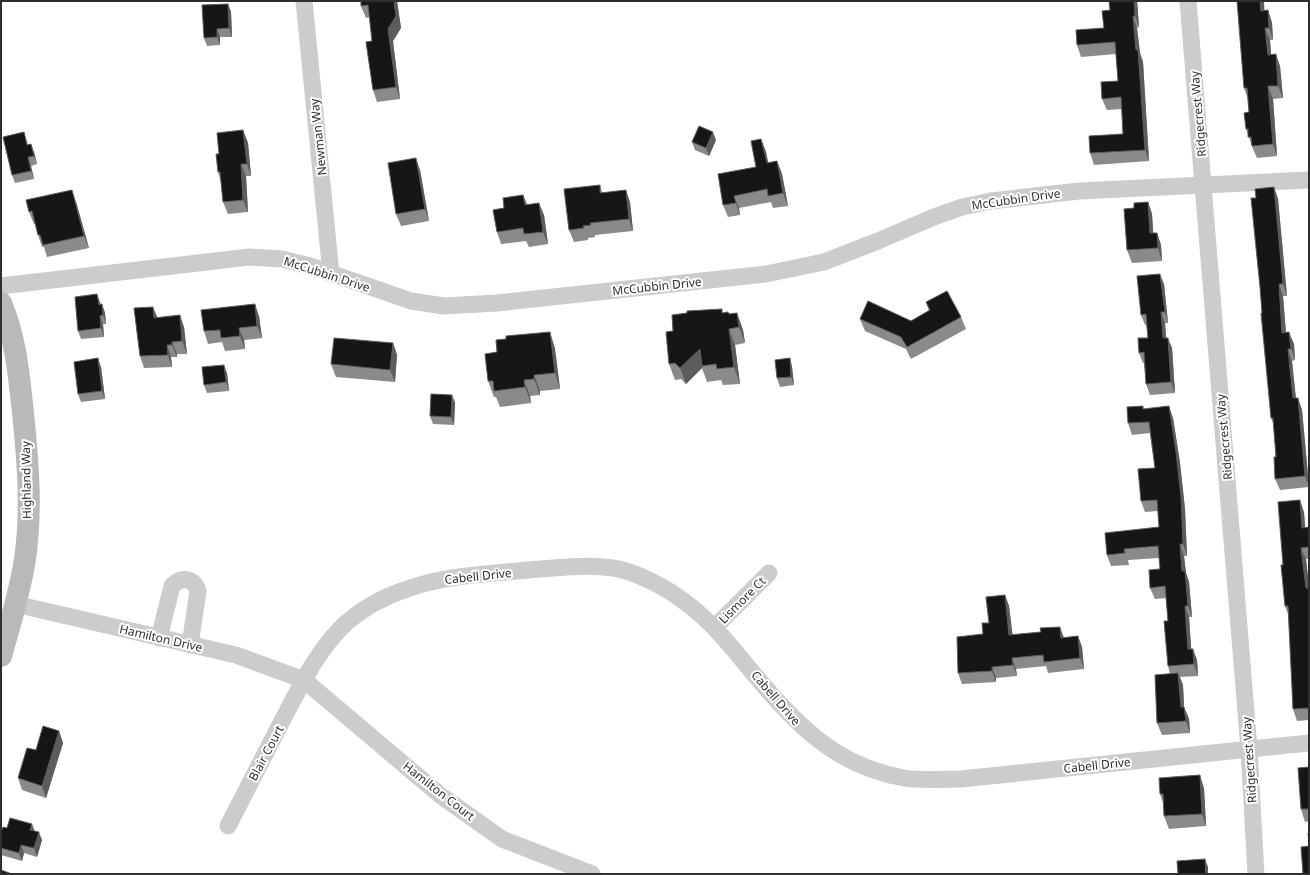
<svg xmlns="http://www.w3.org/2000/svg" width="1310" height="875" viewBox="0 0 1310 875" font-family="'Noto Sans',sans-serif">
  <rect width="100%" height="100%" fill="#fff"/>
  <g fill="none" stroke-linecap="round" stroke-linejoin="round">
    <path stroke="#ccc" stroke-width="17" d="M304,1L331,274
      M1188,1L1249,749L1256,874
      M1,286L249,257L282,259L310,266L411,301L444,306L497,303L766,274L824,262L878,241L934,217L962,207L991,201L1079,191L1309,180
      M15,604L236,655L304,680L440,795L502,839L592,874
      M715,627L769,573
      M159,638L172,586C181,576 194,578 198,591L190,645
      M228,826C246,791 264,756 282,721C300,687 317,650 346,623C363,608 386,596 407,589C446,575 488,574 528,570C555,568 585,564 613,568C635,571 667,588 685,602C712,622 732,647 753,673C796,724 835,766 904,778C923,781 942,779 961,779L1309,743"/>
    <path stroke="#b9b9b9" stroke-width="22" d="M1,303C16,338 19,376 23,413C28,461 32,511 25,559C20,592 10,624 1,656"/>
  </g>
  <path fill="#8a8a8a" d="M397,1L401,28L393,41L400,99L377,102L373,90L372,41L370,17L366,18L361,6Z
    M1137,1L1139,27L1137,28L1140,53L1143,62L1149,161L1094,165L1090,153L1123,134L1122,109L1107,110L1102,99L1118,81L1116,54L1081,57L1077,45L1104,28Z
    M228,4L231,12L232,37H220V45L207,46L204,38Z
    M1268,10L1272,23L1273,40H1270L1271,54L1280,66L1283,98L1273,99L1277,156L1257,158L1253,149L1246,129L1249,112L1248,99L1244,88L1264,11Z
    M243,130L248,143L251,176H246L248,212L228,214L223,202L221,182L218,172L219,154Z
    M24,132L28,145L34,152L37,164L31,166L34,179L15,183L12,175Z
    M761,139L766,152L768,163L777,161L782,174L788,206L773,208L771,202L739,208L740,215L728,217L723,205L756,167Z
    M716,140L709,156L695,150L692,142Z
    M420,170L429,221L401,226L396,214Z
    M600,185L602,192L630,202L633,231L595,235V237L588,238V240L574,242L569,230Z
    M1274,187L1278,199L1287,296H1283L1286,333L1294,344L1295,360L1292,361L1296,398H1298L1302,410L1309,484V487L1280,490L1275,479L1276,457L1273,423L1271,418L1262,313L1256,198Z
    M523,195L527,205L544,215L548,244L529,247L526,241L501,244L497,232L504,208Z
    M76,202L89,248L47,257L44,247H42L38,235L35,224H34L29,212Z
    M1148,202L1152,214L1153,233H1157L1161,245L1162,261L1132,263L1127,250L1134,208Z
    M1164,284L1168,323H1165L1166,338L1172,348L1175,393L1150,395L1146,384L1144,363H1143L1139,353L1148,338L1146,325H1145L1141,315Z
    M97,294L101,305L102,304L105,313L106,324H103L104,337L81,339L78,331Z
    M926,302L961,317L966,329L911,359L906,349L865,331L860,319L911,321L929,311Z
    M723,313L729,314L737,313L743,330L745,343L735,345L740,384L723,385L721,380L707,382L702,368L686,384L681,379L675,380L669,364L673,331Z
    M259,316L262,338L244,340L245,349L225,351L222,342L208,344L204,331Z
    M157,318L184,327L187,354H177V357H171L172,367L144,368L140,356Z
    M550,332L555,349L560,389L540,391V395L530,396L531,403L500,407L496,397H494L488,381Z
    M393,343L397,355L395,382L336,377L331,364Z
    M790,358L792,367L794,385L780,387L777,378Z
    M101,367L105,399L81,402L78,394Z
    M227,373L229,391L207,393L204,385Z
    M452,395L455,403L454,425L433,424L430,416Z
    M1143,409L1173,418L1180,463L1185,509L1187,556H1184L1186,573L1189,582L1192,617H1189L1191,649L1197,660L1198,676L1180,677L1183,685L1184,707L1189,719L1190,733L1162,735L1157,723L1170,674L1168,666V621L1166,598L1155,599L1150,588L1160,569L1159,558L1128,560L1129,565L1111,566L1107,555L1159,527L1158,511L1145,512L1141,501L1155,468L1150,433L1132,435L1128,423Z
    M1304,512L1305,528L1309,527V559H1306L1309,586V720L1297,721L1293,709L1289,616L1285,606L1283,565Z
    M1005,595L1009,606L1012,635L1064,638L1078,636L1082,647L1084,669L1048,673L1046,666L1016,669L1017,676L996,678V682L962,684L958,673L983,634L989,623Z
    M59,731L63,743L46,798L22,790L18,778L36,750Z
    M1309,767V821L1305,822L1301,809Z
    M1204,788L1206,826L1169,829L1164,816V805L1160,794Z
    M7,828L35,831L42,840L37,857L24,853L22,861L1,855V832Z"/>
  <path fill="#5c5c5c" d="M394,1H397L401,28L393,41L400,99L396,87L388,29Z
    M1134,1H1137L1139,27L1135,16Z
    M1260,1H1264L1265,23L1261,11Z
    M228,4L231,12L232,37L229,28Z
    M1268,10L1272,23L1273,40L1269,28Z
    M1133,16L1137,28L1140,53L1143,62L1149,161L1145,150Z
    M1265,28L1270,40L1272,67L1268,55Z
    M217,29L220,37V45L217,37Z
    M1276,54L1280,66L1283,98L1278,86Z
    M1268,86L1273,99L1277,156L1273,144Z
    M243,130L248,143L251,176L247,164Z
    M713,132L716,140L709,156L706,148Z
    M761,139L766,152L771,176L767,163Z
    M31,144L34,152L37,164L34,156Z
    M28,157L31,166L34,179L31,171Z
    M416,158L420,170L429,221L425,209Z
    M777,161L782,174L788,206L783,193Z
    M241,164L246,176L248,212L243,200Z
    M1274,187L1278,199L1287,296L1283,284Z
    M72,190L76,202L89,248L84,236Z
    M626,190L630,202L633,231L629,219Z
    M523,195L528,207L525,205Z
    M734,196L739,208L740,215L736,203Z
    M1148,202L1152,214L1154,245L1150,233Z
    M539,203L544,215L548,244L543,232Z
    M1157,233L1161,245L1162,261L1158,248Z
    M1160,274L1164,284L1168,323L1165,312Z
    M1279,284L1283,296L1287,345L1282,333Z
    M97,294L100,303L102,313L99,305Z
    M102,304L105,313L106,324L103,315Z
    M255,304L259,316L262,338L257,326Z
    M153,307L158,319L154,318Z
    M1161,312L1165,323L1167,349L1163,338Z
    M737,313L743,330L745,343L739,327Z
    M180,315L184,327L187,354L182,341Z
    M100,316L103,324L104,337L101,328Z
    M239,328L244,340L245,349L240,336Z
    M729,329L735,345L740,384L734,367Z
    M550,332L555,349L560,389L555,373Z
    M1289,332L1294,344L1295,360L1291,349Z
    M1168,338L1172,348L1175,393L1171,382Z
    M172,342L177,354V357L172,345Z
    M393,343L397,355L395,382L390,370Z
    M167,345L171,357L172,367L168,355Z
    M700,349L702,368L686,384L680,368Z
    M1288,349L1292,361L1297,410L1293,398Z
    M98,358L101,367L105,399L102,391Z
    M790,358L792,367L794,385L791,377Z
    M224,365L227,373L229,391L226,382Z
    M534,375L540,391V395L534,379Z
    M524,380L530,396L531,403L525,387Z
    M452,395L455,403L454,425L451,417Z
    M1298,398L1302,410L1309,487L1305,476Z
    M1169,406L1173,418L1180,463L1185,509L1187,556L1183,544Z
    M1300,500L1304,512L1306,540L1302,528Z
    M1180,544L1184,556L1186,573L1189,582L1192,617L1188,606L1182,571Z
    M1301,548L1306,559L1309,586V595L1306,588Z
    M1005,595L1009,606L1014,646L1009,635Z
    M1185,606L1189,617L1192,660L1188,649Z
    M1060,627L1064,638H1061Z
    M1078,636L1082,647L1084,669L1080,658Z
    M1193,649L1197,660L1198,676L1194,664Z
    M1012,658L1016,669L1017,676L1013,665Z
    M992,667L996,678V682L992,671Z
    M1178,673L1183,685L1184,707L1189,719L1190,733L1181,707Z
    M59,731L63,743L46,798L42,786Z
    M1200,775L1204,788L1206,826L1202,814Z
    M32,824L35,832L30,830Z
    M39,832L42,840L37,857L34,848Z
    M21,845L24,853L22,861L19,853Z
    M1205,859L1208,867V874H1206Z"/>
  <path fill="#161616" stroke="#5c5c5c" d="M361,1H394L396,16L388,29L396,87L373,90L366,42L372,41L368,5L361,6Z
    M1109,1H1134L1135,16H1133L1136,50H1138L1145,150L1090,153L1089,136L1123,134L1121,97L1102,99L1101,82L1118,81L1115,42L1077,45L1076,30L1104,28L1102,11L1110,10Z
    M1237,1H1260L1261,11L1268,10L1269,28H1265L1268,55L1276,54L1278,86H1268L1273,144L1252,146L1251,137H1248V129H1246L1244,113L1249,112L1247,88H1244Z
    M228,4L229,28L217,29V37L204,38L202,5Z
    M699,126L713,132L706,148L692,142Z
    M243,130L247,164H241L243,200L223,202L220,172H218L216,154H219L217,133Z
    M24,132L27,145L31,144L34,156L28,157L31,171L12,175L3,137Z
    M761,139L767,163L777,161L783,193L768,196L767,189L734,196L736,203L723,205L718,174L756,167L751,141Z
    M416,158L425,209L396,214L388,163Z
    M600,185V193L626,190L629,219L590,223L591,225L583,226L584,228L569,230L564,189Z
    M1274,187L1283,284H1279L1282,333L1289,332L1291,349H1288L1293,398H1298L1305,476L1275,479L1274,457H1276L1273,418H1271L1261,313H1262L1260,287L1251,198H1256L1255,189Z
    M72,190L84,236L43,245L40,235H38L32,211L29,212L26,200Z
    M523,195L525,205L539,203L543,232L524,234L523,228L497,232L493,210L504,208L503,198Z
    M1148,202L1150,233H1157L1158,248L1127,250L1124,209L1134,208V203Z
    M1160,274L1165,312H1161L1163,338H1168L1171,382L1146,384L1144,352L1139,353L1138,338H1148L1146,314L1141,315L1137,276Z
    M947,291L961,317L907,347L901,337L860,319L868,301L911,321L930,310L926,302Z
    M97,294L99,305L102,304L103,315L100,316L101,328L78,331L75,297Z
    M255,304L257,326L239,328L240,336L221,338L220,330L204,331L201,310Z
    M153,307L154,318L180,315L182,341L172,342V345H167L168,355L140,356L134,308Z
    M722,309V313L728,312L729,314L737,313L739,327L729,329L734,367L717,369L716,364L702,366L700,349L680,368L675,363L669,364L666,332L673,331L672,315L687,313V311Z
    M550,332L555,373L534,375V379L524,380L525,387L494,391L493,381H488L485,354L497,352L496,340L506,339V336Z
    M334,338L393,343L390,370L331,364Z
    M98,358L102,391L78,394L74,362Z
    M790,358L791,377L777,378L775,360Z
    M224,365L226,382L204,385L202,367Z
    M431,394L452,395L451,417L430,416Z
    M1143,406V409L1169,406L1176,452L1181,497L1183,544H1180L1182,571H1185L1188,606H1185L1188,649H1193L1194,664L1168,666L1164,621H1168L1165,586L1150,588L1149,570L1160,569L1158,546L1124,549L1125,553L1107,555L1105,533L1159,527L1157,500L1141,501L1138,469L1155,468L1149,422L1128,423L1127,407Z
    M1300,500L1302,528L1309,527V547L1301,548L1306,588H1309V708L1293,709L1288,606H1285L1281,565H1283L1278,502Z
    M1005,595L1009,635L1041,632L1040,628L1060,627L1061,638L1078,636L1080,658L1044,662L1043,655L1012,658L1013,665L992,667V671L958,673L957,637L983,634L982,623H989L986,597Z
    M1178,673L1181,707H1184L1186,721L1157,723L1155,675Z
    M43,726L59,731L42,786L18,778L27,748L36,750Z
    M1309,767V809H1301L1298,768Z
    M1200,775L1202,814L1164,816L1163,794H1160L1159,778Z
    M10,818L32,824L30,830L39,832L34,848L21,845L19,853L1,848V832L3,827L7,828Z
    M1308,833H1309V846Z
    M1309,846V874H1303L1301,847Z
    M1205,859L1206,874H1178L1177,861Z
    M1,870L12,874H1Z"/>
  <g text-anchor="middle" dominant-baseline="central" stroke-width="4" stroke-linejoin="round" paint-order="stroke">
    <g font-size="12" fill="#2f2f2f" stroke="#fff">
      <text transform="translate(1198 114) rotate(-95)">Ridgecrest Way</text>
      <text transform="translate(318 137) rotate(-96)">Newman Way</text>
      <text transform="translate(1016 199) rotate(-8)">McCubbin Drive</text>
      <text transform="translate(327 274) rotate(18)">McCubbin Drive</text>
      <text transform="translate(657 286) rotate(-6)">McCubbin Drive</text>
      <text transform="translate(1224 437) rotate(-95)">Ridgecrest Way</text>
      <text transform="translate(26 480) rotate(-91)">Highland Way</text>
      <text transform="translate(478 576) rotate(-6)">Cabell Drive</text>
      <text transform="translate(742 600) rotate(-45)">Lismore Ct</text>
      <text transform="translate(161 638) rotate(13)">Hamilton Drive</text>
      <text transform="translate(776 698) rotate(49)">Cabell Drive</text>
      <text transform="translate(266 753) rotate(-62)">Blair Court</text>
      <text transform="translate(1249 760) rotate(-94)">Ridgecrest Way</text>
      <text transform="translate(1097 765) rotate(-6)">Cabell Drive</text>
      <text transform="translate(439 791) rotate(38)">Hamilton Court</text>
    </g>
  </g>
  <rect width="1310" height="875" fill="none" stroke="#2f2f2f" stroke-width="4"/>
</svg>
